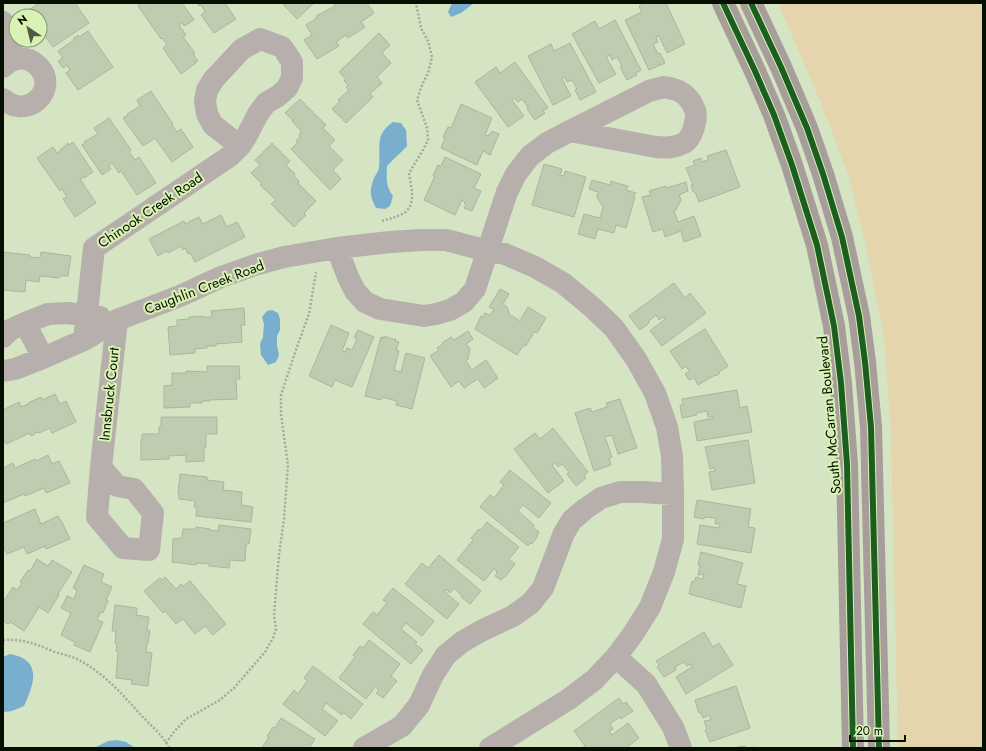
<svg xmlns="http://www.w3.org/2000/svg" width="986" height="751" viewBox="0 0 986 751" font-family="Jost,sans-serif">
  <rect width="100%" height="100%" fill="#d5e4c2"/>
  <path fill="#e5d5ad" d="M778,3H983V748H898L891,433L884,337L865,242L848,174L821,103Z"/>
  <path fill="#79aecf" d="M452,3H474L461,13L451,17L448,12Z
    M393,122L401,123L406,130L407,146C401,153 393,159 387,166C387,179 385,185 393,196L390,206L385,209L376,208C370,195 369,192 374,178C376,174 379,171 379,167C381,147 374,135 393,122Z
    M272,310L278,313L280,319V330L277,336V346L279,355L276,362L268,365L261,355L260,344L263,337L264,324L262,317L267,311Z
    M10,654C43,660 34,684 24,706C17,709 11,712 3,712V657Z
    M117,740L126,742L135,748H94L108,741Z"/>
  <path fill="#c0ccb1" stroke="#abb69c" d="M39,3H75L89,23L53,47L45,36L46,35L41,28L44,26L42,23L40,24V16H27L25,13Z
    M142,3H182L194,20L184,26L182,23L179,25L186,35L183,37L195,53L193,54L198,61L195,62L196,63L181,74L163,48L167,45L162,38L161,39L138,6Z
    M197,3H225L236,19L214,33L201,15L205,12L201,5L199,6Z
    M282,3H312L313,4L297,19Z
    M333,3H367L374,13L361,22L365,27L348,38L346,35L336,42L339,46L317,59L304,40L312,35L306,25L317,18L316,16L335,6Z
    M645,3H666L685,44L667,53L659,36L656,37L658,42L653,44L658,54L660,53L665,63L649,70L625,20L642,12L639,6Z
    M615,20L641,70L636,73L637,75L627,80L620,67L622,66L617,57L612,60L610,55L606,57L616,74L599,83L572,34L595,21L599,29Z
    M88,31L113,67L78,90L66,73L70,70L67,65L63,68L58,61L63,58L58,51L74,40L73,39L78,35L79,37Z
    M379,33L390,45L382,53L391,63L377,77L382,83L370,94L373,97L346,123L332,109L340,101L338,100L349,90L346,87L348,85L344,81L346,79L339,72Z
    M570,43L596,92L580,100L575,90L577,89L572,80L567,82L565,77L562,79L571,96L553,105L528,56L551,44L554,51Z
    M515,62L548,108L543,111L545,113L535,120L527,109L528,107L522,99L518,102L514,98L512,100L524,116L508,127L475,82L496,67L500,73Z
    M151,91L173,124L172,125L177,132L181,129L193,147L172,162L155,138L143,146L123,118L128,115L127,114L140,106L137,100Z
    M300,99L326,125L323,128L335,140L329,146L343,160L333,170L341,179L330,190L291,149L298,142L296,141L300,137L299,134L302,132L292,121L293,120L285,113Z
    M461,104L492,118L485,135L488,136L489,134H491L492,131L499,134L490,155L483,151L477,165L441,148L445,138L443,137L448,127L451,128Z
    M109,118L131,150L129,152L135,160L139,157L156,183L137,195L121,171L119,173L112,163L109,166L111,169L102,175L82,145L85,143L84,142L98,134L94,128Z
    M73,142L93,172L84,178V177L80,179L96,203L75,217L63,199L67,197L62,189L60,191L37,158L53,147L57,153L60,151V150L68,143L69,145Z
    M272,143L290,161L286,165L295,174L294,176L299,181L298,183L316,201L304,213L306,215L294,227L271,204L276,200L260,185L262,184L251,173L260,165L255,160Z
    M726,150L740,187L699,202L695,192H693L691,185H693L686,168L695,165L693,161L701,158L702,162L708,160L707,156Z
    M445,157L481,174L474,188L481,191L472,211L464,208L466,204L464,203L465,202L462,200L455,215L424,200L435,176H433L438,165L441,166Z
    M544,164L562,169L560,175L564,176L565,171L586,177L574,217L532,205Z
    M592,180L610,185L611,181L620,184L628,186L626,190L636,193L633,196L635,197L626,228L616,225L614,233L598,229L595,239L578,234L584,214L600,218L603,207L597,197L598,192L589,189Z
    M686,182L688,191L679,195L681,200L676,210L674,211L678,222L694,216L701,236L684,242L681,231L665,237L663,229L653,232L642,197L651,195L649,191L666,186L667,188Z
    M221,215L227,227L237,222L245,237L195,262L190,253L188,254L185,248L183,250L181,246L168,253L167,251L158,256L149,239L184,221L185,224L199,217L203,224Z
    M3,252L30,255V257L40,258L41,252L71,256L68,276H60L59,278L40,276L39,282L26,280L25,292L3,290Z
    M674,283L685,298L690,293L706,313L662,346L650,331L665,319L663,317L659,320L656,315L648,322L649,323L640,330L629,316Z
    M500,289L509,294L503,304L507,307L509,312V314L520,321L528,307L546,318L537,333L534,332L526,346L524,345L517,355L475,329L481,316L483,317L485,313L490,315L494,309L489,307Z
    M244,308L245,325H241L242,342L216,344V346H207V348L195,349V353L170,355L168,327L177,326V320L189,319V317L203,316V317H212L211,311Z
    M331,325L349,333L342,351L345,352L347,348L352,350L357,339L354,337L358,330L374,337L352,387L335,380L332,387L309,376Z
    M705,329L728,366L719,372L720,373L716,376L715,375L698,385L694,378L689,380L685,374L689,371L686,366L682,369L670,351Z
    M468,331L473,339L466,344L470,349L468,359L466,361L472,370L486,360L498,378L484,388L478,379L464,388L459,381L451,387L430,356L439,350L437,348L443,344L442,343L451,337L454,340Z
    M384,336L392,339H396L395,341L399,342L396,350L399,351L394,370L401,372L406,353L425,358L412,409L396,405L397,401L382,397L381,400L365,396L381,337L384,338Z
    M207,366H239L240,379H236L237,399L210,400V401H202V403H190V407L164,408V386L172,385V373H186V371L207,372Z
    M737,390L740,408L747,406L752,432L697,441L694,422L713,418V416L708,417L707,411L696,413L697,415L682,418L680,405H683L682,399Z
    M55,394L60,404L66,401L76,422L52,433L50,428L39,433L38,432L35,433V434L31,436L30,433L6,444L3,438V410L19,402L21,407L29,404L28,403L41,397L42,400Z
    M620,399L637,448L618,454L612,435L605,437L612,457L609,458L611,465L594,471L575,413L590,408L592,412L607,407L606,403Z
    M161,417H217V434H206V447H204V461L186,462V455L169,456V459L141,460V440H142V434H159V427H161Z
    M553,428L588,472L584,476L586,478L576,486L567,474L569,472L562,464L558,467L555,463L552,465L564,481L548,493L514,449L535,433L540,439Z
    M748,440L755,483L712,490L709,472L715,471L714,468L710,469L705,447Z
    M48,455L52,464L59,461L70,483L46,493L44,488L25,496L24,494L3,503V468L13,463L15,468L35,459L36,461Z
    M510,470L551,503L539,518L523,505L518,511L534,525L533,527L539,532L537,535L538,536L532,544L530,543L528,546L480,507L490,495L494,498L504,485L500,482Z
    M180,474L207,477V480L224,482L223,490L242,492L241,505L253,507L251,522L196,516L197,507H194L195,501L179,499V494H178Z
    M697,500L751,509L748,527L755,528L751,553L697,544L700,525L719,528L720,524H715L716,518L705,517L704,519L694,517Z
    M35,509L41,524L58,516L60,520H61L70,539L46,549L45,546L27,554L24,547L7,554L3,546V523Z
    M487,522L519,547L509,559L515,564L505,577H504L501,580L495,576L497,573L496,572L497,571L494,569L484,581L457,560L473,540L471,538L479,529L480,531Z
    M219,525L251,529L249,544H246L245,561L230,560L229,568L209,566V564L197,563L196,565L172,562L173,539L182,538L183,529H196V527L210,529L209,530L218,531Z
    M701,552L743,563L737,584L746,586L741,608L689,594L692,581L694,582L696,577L703,579L704,574L698,575L700,565H698Z
    M439,555L481,591L470,604L461,597L462,596L454,588L450,593L446,589L445,592L459,604L447,619L405,584L422,563L428,568Z
    M37,559L48,566L52,560L72,572L58,594L59,595L48,613L39,607L24,631L10,622L8,624L3,621V602L13,587L17,590L22,583L20,582L28,570L30,571Z
    M84,565L104,574L101,582L112,587L106,600H108L103,613L101,612L97,620L103,622L90,652L74,645L75,642L61,635L71,613L61,608L67,596L74,599L77,590L73,588Z
    M165,577L176,589L181,584L183,586L190,581L226,624L213,635L205,626L195,634L183,619L176,624L165,611L163,613L144,591L160,578L162,580Z
    M393,588L434,621L422,636L406,623L401,629L417,642L415,644L423,650L411,664L363,624L373,612L377,615L387,603L383,600Z
    M115,605L137,608L136,615L149,617L147,630L150,631L148,643H147L146,652L152,653L148,686L131,684L132,680L116,678L118,652L116,651L117,644L115,643L116,631H112Z
    M704,632L713,647L719,643L733,665L686,694L676,677L692,667L691,664L687,666L684,662L675,667L676,670L664,677L657,667L659,665L656,661Z
    M369,640L400,664L391,676L397,681L383,698L376,693L379,690L377,689L378,687L376,686L366,699L339,678L355,657L353,655L360,646L363,648Z
    M313,666L363,704L351,719L344,713L342,715L326,703L322,709L338,721L336,723L325,736L283,704L294,690L298,694L307,681L304,678Z
    M736,686L750,728L710,742L705,730L707,729L704,721L711,720L709,715L703,718L701,712L699,713L695,700Z
    M619,698L623,704L626,702L633,711L621,719L620,717L610,724L613,729L609,731L612,735L628,723L639,738L626,748H582L585,746L574,731Z
    M281,718L315,739L309,748H262L269,737L267,736L273,727L275,728Z
    M745,746V748L756,747V748H737V747Z"/>
  <g fill="none" stroke-linecap="round" stroke-linejoin="round">
    <path stroke="#a7a89c" stroke-width="2.5" stroke-dasharray="2 2" stroke-linecap="butt" d="M382,221C388,219 394,218 400,215C418,208 411,188 409,173L423,150L428,140L427,128L417,100L422,85L428,73L432,57L428,41L421,28L416,3
      M3,640C22,639 33,643 50,650C59,654 68,655 77,659C103,672 122,694 141,715C151,726 163,735 169,748
      M166,743L173,733L186,719L220,700L234,688L265,652L273,638L276,629L274,615L279,555L284,519L288,465L283,429L281,413V395L298,344L309,314L316,272"/>
    <path stroke="#b7afac" stroke-width="22" d="M3,22L15,59
      M260,39L282,47L292,62V78L287,88L278,96L266,103L258,114L246,137L240,146L213,125L207,114L205,101L207,90L214,79L242,49Z
      M3,67C9,61 17,57 26,59C31,60 35,63 39,67C59,89 28,121 3,99
      M664,87C669,88 675,89 679,91C687,95 692,102 695,110C698,119 692,139 684,143C674,148 667,148 656,147L570,131L649,91Z
      M337,248L348,277L355,291L365,302L380,309L424,316L436,314L450,310L464,302L475,289L507,192L516,174L530,156L547,143L570,131
      M25,323L43,358
      M3,337L10,330L25,323L48,314L67,313L100,317
      M84,340L94,248L230,156L240,146
      M3,371L15,369L43,358L84,340L117,320L180,296L221,277L255,265L284,257L337,248L390,242L421,240H446L488,251L505,254L535,267L563,283L592,307L614,328L636,359L655,393L667,427L672,456L673,494V539L664,572L650,607L633,634L616,657L594,680L569,699L490,748
      M101,467L117,486L134,489L153,513L149,550L123,548L97,517Z
      M101,467L117,320
      M616,657L646,684L673,727L681,748
      M364,748L402,726L419,705L433,675L446,655L462,642L481,631L513,616L531,603L543,588L564,533L572,520L585,509L601,498L620,492H642L673,494"/>
    <path stroke="#a79d9a" stroke-width="22" d="M723,3L755,71L774,115L792,165L817,245L834,326L841,383L847,464L853,748
      M751,3L781,67L807,128L823,174L842,237L859,316L865,362L871,427L879,748"/>
    <g stroke="#d7f2b4" stroke-width="8">
      <path id="cycleway" d="M723,3L755,71L774,115L792,165L817,245L834,326L841,383L847,464L853,748
        M751,3L781,67L807,128L823,174L842,237L859,316L865,362L871,427L879,748"/>
    </g>
    <use href="#cycleway" stroke="#1b5e20" stroke-width="6"/>
  </g>
  <g text-anchor="middle" dominant-baseline="central" stroke-width="4" stroke-linejoin="round" paint-order="stroke">
    <g font-size="14" fill="#070f00" stroke="#d7f2b4">
      <text transform="translate(150 210) rotate(-34)">Chinook Creek Road</text>
      <text transform="translate(204 287) rotate(-21)">Caughlin Creek Road</text>
      <text transform="translate(109 394) rotate(-84)">Innsbruck Court</text>
      <text transform="translate(829 415) rotate(-95)">South McCarran Boulevard</text>
    </g>
  </g>
  <rect width="986" height="751" fill="none" stroke="#070f00" stroke-width="8"/>
  <g transform="translate(28 28) rotate(325)"><circle r="19" fill="#d7f2b4" stroke="#84976c"/>
  <path d="M0-3L7 15L0 10L-7 15Z" fill="#4f5a44"/>
  <text y="-6" font-size="11" font-weight="bold" text-anchor="middle" fill="#070f00">N</text>
  </g>
  <path d="M850 735v6h55v-6" fill="none" stroke="#070f00" stroke-width="2"/>
  <text x="856" y="735" font-size="12" fill="#070f00" stroke="#d7f2b4" stroke-width="3" paint-order="stroke">20 m</text>
</svg>
